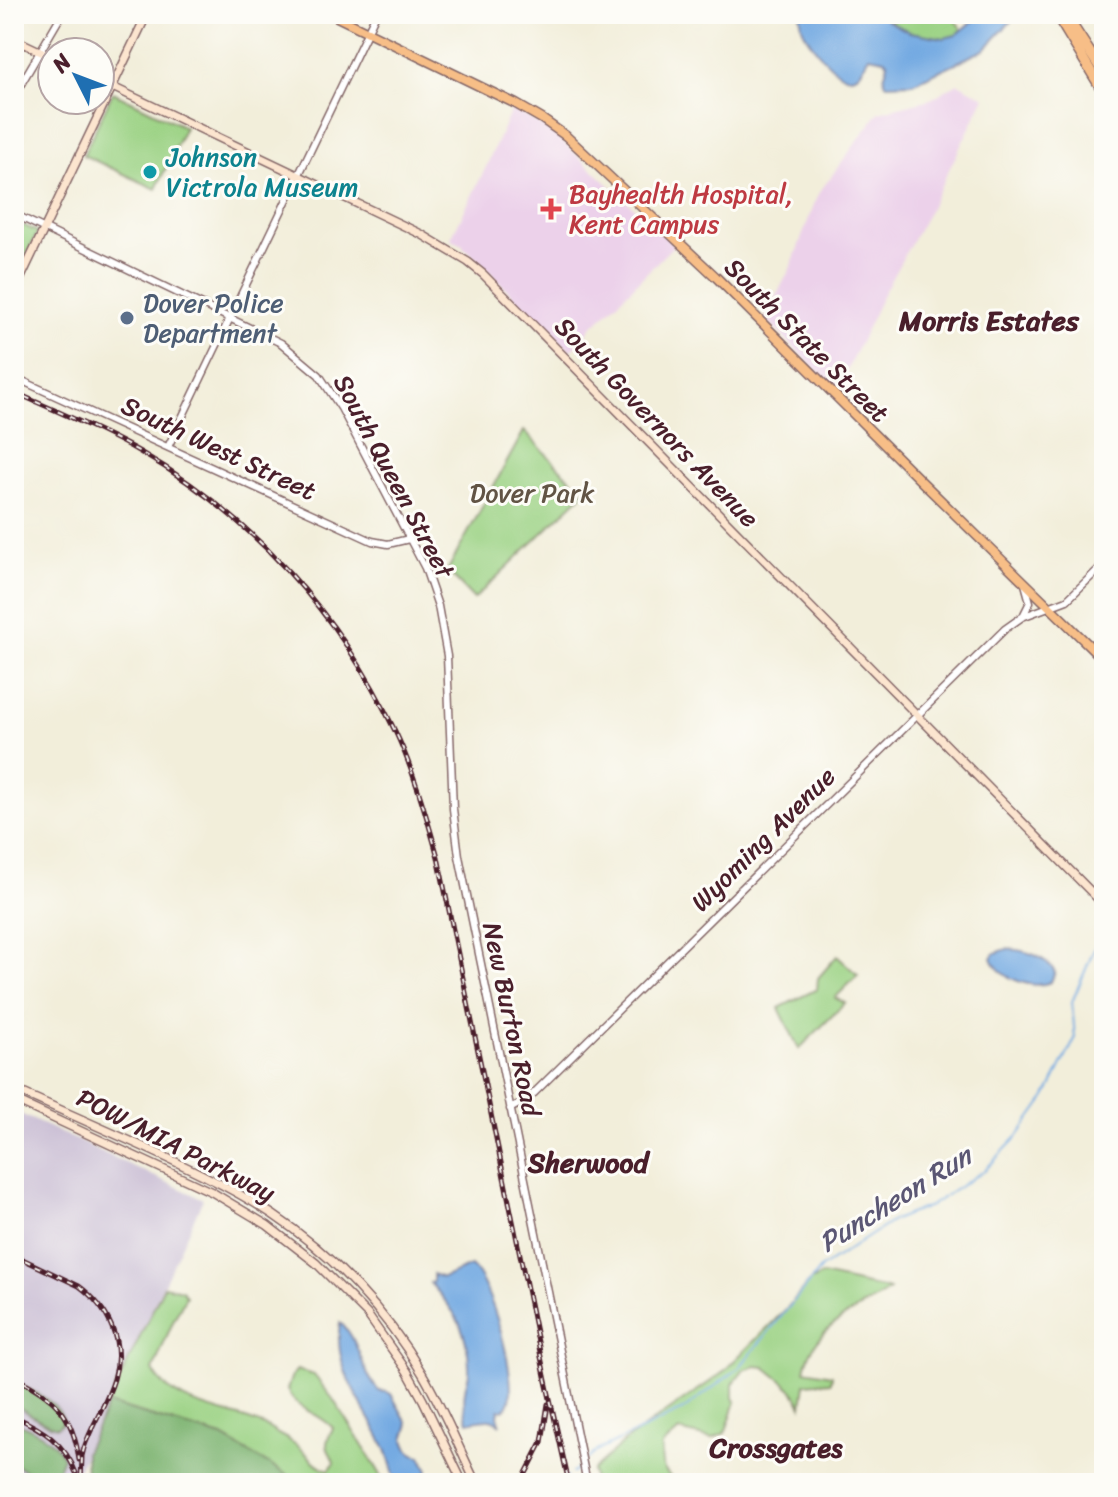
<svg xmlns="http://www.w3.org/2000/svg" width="1118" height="1497" viewBox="0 0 1118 1497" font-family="Sriracha,sans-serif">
  <rect width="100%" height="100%" fill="#fdfcf7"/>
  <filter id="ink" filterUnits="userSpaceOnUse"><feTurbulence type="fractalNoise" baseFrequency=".0125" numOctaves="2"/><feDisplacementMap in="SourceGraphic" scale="16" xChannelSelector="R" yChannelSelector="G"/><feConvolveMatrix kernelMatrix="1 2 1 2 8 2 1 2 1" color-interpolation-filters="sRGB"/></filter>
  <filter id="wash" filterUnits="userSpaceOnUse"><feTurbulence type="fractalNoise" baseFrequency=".006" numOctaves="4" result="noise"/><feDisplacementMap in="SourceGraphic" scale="32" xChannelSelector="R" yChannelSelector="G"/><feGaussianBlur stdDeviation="1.8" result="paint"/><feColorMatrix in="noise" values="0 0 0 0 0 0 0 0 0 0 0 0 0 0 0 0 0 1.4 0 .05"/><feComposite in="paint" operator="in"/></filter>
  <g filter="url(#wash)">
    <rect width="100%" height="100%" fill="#f2eeda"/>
    <path fill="#ecd1ea" d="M958,83L985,97L926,216L883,294L837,391L765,318L790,269L818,194L879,112L931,99Z
      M512,108L553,133L674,245L609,311L591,327L585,336L571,351L540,323L471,253L463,247V245L452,240L451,238L486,167Z"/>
    <path fill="#cbbfd5" d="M14,1111L203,1199L72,1483H14Z"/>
    <path fill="#9ad182" stroke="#727856" stroke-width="2" d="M886,14H952L962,30L949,42C926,37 898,36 886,14Z
      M113,92L185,127L156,189L83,155Z
      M14,221L38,232L14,280Z
      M524,431L584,493L474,599L447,571Z
      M837,956L858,975L835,998L845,1003L799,1049L779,1008L817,989L818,978Z
      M822,1275L890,1290C855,1313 814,1324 805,1370L832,1375L831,1382L805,1384L802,1406L793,1390L785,1383L765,1367L756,1366L744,1370L733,1384V1398L736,1402L725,1433L712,1439L679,1431L662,1446C660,1465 662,1471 677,1483L594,1482L592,1471L625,1441L721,1374L788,1307L809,1282Z
      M164,1286L182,1290L186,1296L174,1319L153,1370C171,1407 228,1410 262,1425C268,1427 273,1431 278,1434C284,1437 289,1440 295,1444C307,1452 314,1466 329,1470L334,1463C333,1456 326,1450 327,1443C328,1438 331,1432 333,1428C317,1411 298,1412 287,1390L292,1375L297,1370L314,1375L333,1399L378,1470L383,1483H301L222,1437L108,1404Z"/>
    <path fill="#7bb370" stroke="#62694e" stroke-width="2" d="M14,1383C32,1390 58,1401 64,1421L57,1427C42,1425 28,1411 14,1405Z
      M108,1404L222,1437L301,1483H86L85,1452Z
      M14,1421C33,1430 53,1437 63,1457L57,1472L45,1481L14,1464Z"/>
    <path fill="#74aae2" stroke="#5f6486" stroke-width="2" d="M800,14H880L888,21L910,32L944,38L956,35L982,14H1018L984,50L913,83L886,84L884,77L888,64L885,59L869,56C864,62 864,72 855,76C839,83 807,41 802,27C801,23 801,18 800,14Z
      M1007,949C1025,950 1046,956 1055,972L1051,982C1031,990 999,978 992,958L995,953Z
      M471,1266C491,1282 516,1375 510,1400C508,1406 508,1406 503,1410H499L498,1416L501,1425C491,1415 481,1420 468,1422C465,1412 463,1401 465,1391C465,1384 469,1379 469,1372C470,1333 455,1310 430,1283L433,1281V1274L442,1278Z
      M340,1323C358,1335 361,1372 379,1391L387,1392L391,1394L407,1422L408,1427L404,1439C406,1448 410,1454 421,1456L428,1470L427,1473L407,1483H397C392,1471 390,1458 385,1447C366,1406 332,1371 340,1323Z"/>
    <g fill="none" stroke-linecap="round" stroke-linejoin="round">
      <path stroke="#74aae2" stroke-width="2" d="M588,1459L597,1451L683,1410L738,1369L821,1268L894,1220L930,1206L985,1170L1018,1136L1046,1097L1075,1039L1072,1002L1096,945L1104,941
        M572,1473L581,1466
        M561,1483L567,1477"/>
    </g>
  </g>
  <g filter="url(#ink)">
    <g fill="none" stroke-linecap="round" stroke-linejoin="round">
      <g stroke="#856768" stroke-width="9">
        <path id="tertiary" d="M14,96L62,14
          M14,214L281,343L319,375L341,408L425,568L438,606L447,656L453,809L459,856L587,1483
          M14,377L372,541L388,544L409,539
          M168,447L376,14
          M1024,614L1030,602L1025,584
          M510,1109L528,1099L1005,629L1022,617L1067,600L1104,564"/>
      </g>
      <g stroke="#856768" stroke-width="10">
        <path id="secondary" d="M14,39L52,57
          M100,81L421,234L468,262L483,274L1104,905
          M14,292L147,14
          M14,1089C55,1107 96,1126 137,1144C183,1165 229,1186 272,1214C332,1254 386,1311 422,1373C443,1408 458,1446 476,1483
          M14,1100L212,1192L267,1225L316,1263L367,1314L407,1371L423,1400L463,1483"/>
      </g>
      <g stroke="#856768" stroke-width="11">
        <path id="primary" d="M331,14L516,104L542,119L566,136L716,277L922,482L1104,660"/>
      </g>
      <g stroke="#856768" stroke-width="12">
        <path id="trunk" d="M1056,14L1104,93
          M1065,14L1104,74"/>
      </g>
      <use href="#tertiary" stroke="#fff" stroke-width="6"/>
      <use href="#secondary" stroke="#fce5cf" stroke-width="7"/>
      <use href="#primary" stroke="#f7be87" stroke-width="8"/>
      <use href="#trunk" stroke="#f7be87" stroke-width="9"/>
      <g stroke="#4a1f2b" stroke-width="5">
        <path id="rail" d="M14,392C56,411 100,429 140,452C252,516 340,615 395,731C414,771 426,815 438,857L546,1381L569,1483
          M14,1255L79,1286C109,1308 125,1343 114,1379C107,1403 92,1424 84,1448L82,1456L81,1483
          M14,1377C54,1397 73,1413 79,1460
          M14,1416C42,1429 65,1443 76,1473
          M14,1474L33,1483
          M521,1483L542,1442L548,1404"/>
      </g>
      <use href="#rail" stroke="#fdfcf7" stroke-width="2" stroke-dasharray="6" stroke-linecap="butt"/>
    </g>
  </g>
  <circle fill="#0f9aa8" stroke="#fdfcf7" stroke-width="3" cx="150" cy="172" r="8"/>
  <path fill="#e0444e" stroke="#fdfcf7" stroke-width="3" d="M547 197h8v8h8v8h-8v8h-8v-8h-8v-8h8z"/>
  <circle fill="#5c6f8a" stroke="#fdfcf7" stroke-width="3" cx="127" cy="318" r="8"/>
  <g text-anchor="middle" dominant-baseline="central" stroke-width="6" stroke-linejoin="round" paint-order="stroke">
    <g font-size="26" fill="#0d838f" stroke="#fdfcf7" text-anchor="start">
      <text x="166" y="157">Johnson<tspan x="166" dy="30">Victrola Museum</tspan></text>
    </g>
    <g font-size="26" fill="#be3a42" stroke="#fdfcf7" text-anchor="start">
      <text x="569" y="194">Bayhealth Hospital,<tspan x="569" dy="30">Kent Campus</tspan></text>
    </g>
    <g font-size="26" fill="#4e5e75" stroke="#fdfcf7" text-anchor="start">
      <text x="143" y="303">Dover Police<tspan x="143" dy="30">Department</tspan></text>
    </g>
    <g font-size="26" fill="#4a1f2b" stroke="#fdfcf7">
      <text transform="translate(807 340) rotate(45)">South State Street</text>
      <text transform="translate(657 422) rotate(46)">South Governors Avenue</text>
      <text transform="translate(219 448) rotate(25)">South West Street</text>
      <text transform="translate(394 476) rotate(62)">South Queen Street</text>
      <text transform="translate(763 839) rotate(-45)">Wyoming Avenue</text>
      <text transform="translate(512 1019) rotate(78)">New Burton Road</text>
      <text transform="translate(176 1145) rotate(27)">POW/MIA Parkway</text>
    </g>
    <g font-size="26" fill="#625445" stroke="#fdfcf7">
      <text x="532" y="493">Dover Park</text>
    </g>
    <g font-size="28" font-weight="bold" fill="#4a1f2b" stroke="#fdfcf7">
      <text x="989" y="320">Morris Estates</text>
      <text x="588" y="1162">Sherwood</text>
      <text x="776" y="1447">Crossgates</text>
    </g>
    <g font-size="28" font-style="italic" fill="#5b5774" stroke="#fdfcf7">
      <text transform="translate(895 1199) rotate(-32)">Puncheon Run</text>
    </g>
  </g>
  <rect width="1118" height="1497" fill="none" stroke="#fdfcf7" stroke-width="48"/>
  <g transform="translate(76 76) rotate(312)"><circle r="38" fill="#fdfcf7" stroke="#b5a4a5" stroke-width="2"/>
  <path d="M0-6L14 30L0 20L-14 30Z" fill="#1f6fb2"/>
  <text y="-12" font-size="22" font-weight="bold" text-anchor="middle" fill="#4a1f2b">N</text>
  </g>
</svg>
